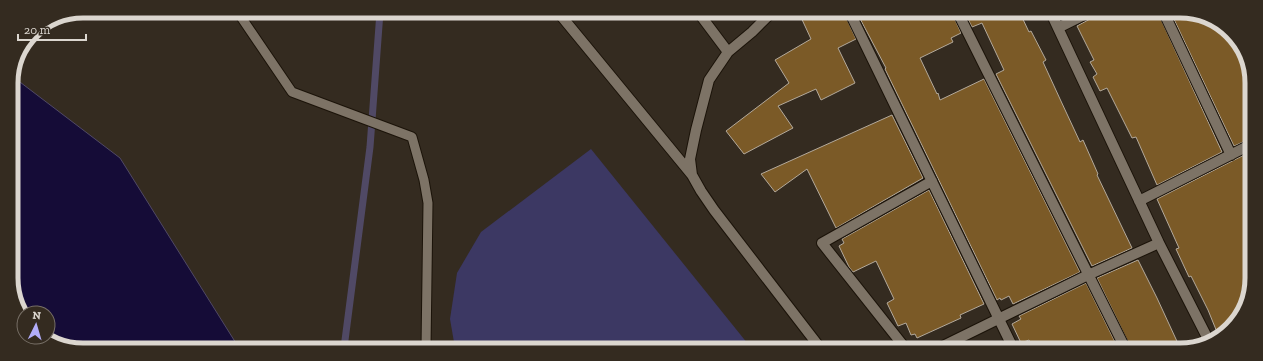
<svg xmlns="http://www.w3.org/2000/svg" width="1263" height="361" viewBox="0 0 1263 361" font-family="'Zilla Slab',serif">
  <rect width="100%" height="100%" fill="#342b20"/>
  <path fill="#3c3863" d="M591,149L752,349L455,348L450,319L457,273L481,232Z"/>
  <path fill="#150c37" stroke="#504965" d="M12,76L120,158L239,348H65L46,337H48V313L24,314L12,292L11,79Z"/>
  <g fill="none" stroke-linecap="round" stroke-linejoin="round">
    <path stroke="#504965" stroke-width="7" d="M344,348L370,147L380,12"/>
  </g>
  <path fill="#7b5a27" stroke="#b3a99b" d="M799,13H844L856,39L838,48L855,83L821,100L816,89L778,106L793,128L744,154L726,131L789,83L775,60L811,39Z
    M857,13H952L961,33L951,38L953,42L920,58L937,94L938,93L940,100L984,79L1080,272L1013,304L1009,296L1001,300L1000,298L997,300L885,69L886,68Z
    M965,13H1020L1029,32L1031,31L1046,60L1043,62L1060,99L1080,142L1083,140L1098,174L1097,175L1132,248L1092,266L996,74L1004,70L982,23L972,27Z
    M1101,13H1158L1222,152L1157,185L1136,137L1132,138L1107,88L1100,91L1093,77L1097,74L1090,62L1094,60L1077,26Z
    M1171,13H1198L1231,32L1251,69L1250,139L1234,146Z
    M892,115L923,178L836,228L807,169L775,192L761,174Z
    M1250,152V296L1224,335L1219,337L1208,310L1191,276L1189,277L1176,249L1179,248L1157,199Z
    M929,190L984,304L960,315L961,318L917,338L915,334L911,335L906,323L898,326L887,303L894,299L876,261L853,272L849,267L839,246L844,243L842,239Z
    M1138,260L1157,298L1181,350H1132L1097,278Z
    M1086,283L1119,350H1043L1040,343L1033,347L1029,340L1021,343L1012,324L1021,319L1019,316Z"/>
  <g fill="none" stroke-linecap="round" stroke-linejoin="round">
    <g stroke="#1b1309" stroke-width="11">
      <path id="service" d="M237,11L292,92L412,137L424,180L428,203L426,348"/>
    </g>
    <g stroke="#1b1309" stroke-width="12">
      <path id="minor" d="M558,12L692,175L701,191L714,210L821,349
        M698,12L728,52
        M850,13L1014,350
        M958,13L1126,350
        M1051,13L1159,243L1209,341
        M1164,13L1231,155
        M1058,28L1088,13
        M692,175L690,159L696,130L709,80L728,52L752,32L772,12
        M1139,201L1250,145
        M906,349L822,243L932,181
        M937,349L1088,275L1159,243"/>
    </g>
    <use href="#service" stroke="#7d7366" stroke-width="9"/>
    <use href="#minor" stroke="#7d7366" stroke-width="10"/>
  </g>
  <path d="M0 0H1263V361H0ZM83 18H1180A65 65 0 0 1 1245 83V278A65 65 0 0 1 1180 343H83A65 65 0 0 1 18 278V83A65 65 0 0 1 83 18Z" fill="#342b20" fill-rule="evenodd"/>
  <path fill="none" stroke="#dbd6cf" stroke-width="5" d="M83 18H1180A65 65 0 0 1 1245 83V278A65 65 0 0 1 1180 343H83A65 65 0 0 1 18 278V83A65 65 0 0 1 83 18Z"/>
  <g transform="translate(36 325) rotate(5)"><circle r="19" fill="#342b20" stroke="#776f66"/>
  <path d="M0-3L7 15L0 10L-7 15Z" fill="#b2adf9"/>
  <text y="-6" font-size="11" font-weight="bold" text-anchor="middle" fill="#dbd6cf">N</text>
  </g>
  <path d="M18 34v6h68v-6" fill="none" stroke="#dbd6cf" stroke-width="2"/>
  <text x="24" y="34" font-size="12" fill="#dbd6cf" stroke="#342b20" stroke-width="3" paint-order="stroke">20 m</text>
</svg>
